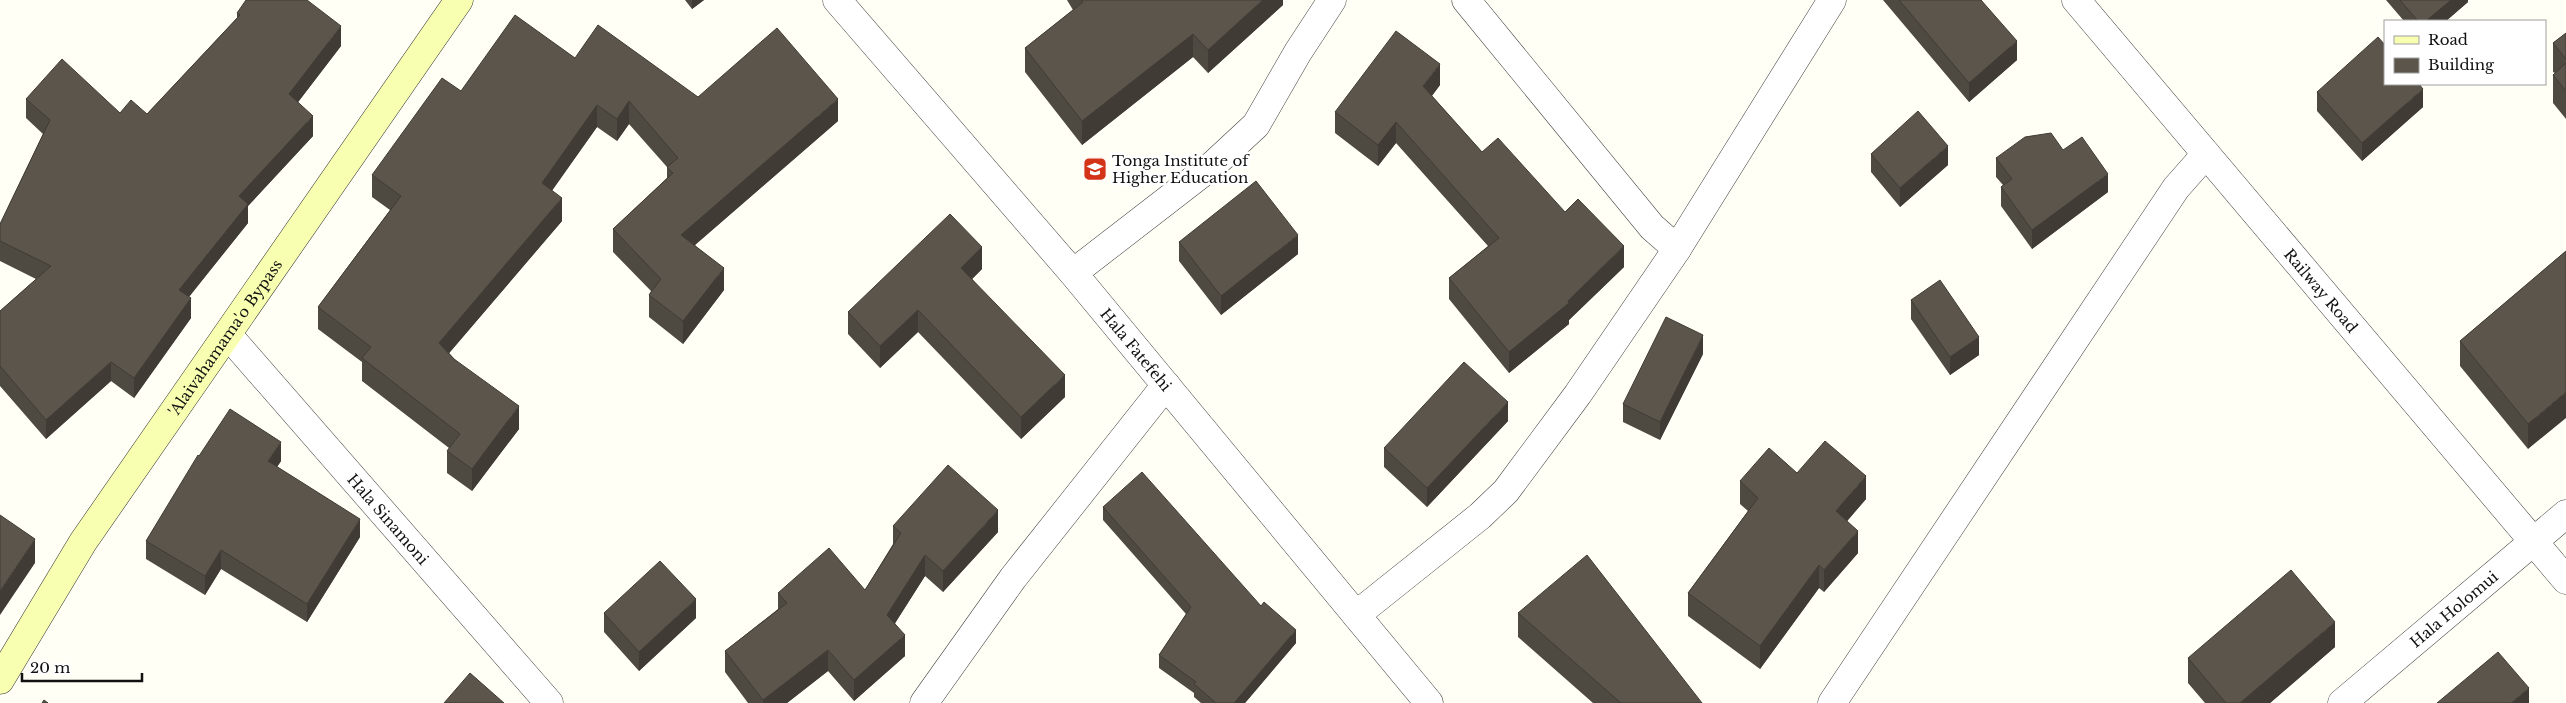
<svg xmlns="http://www.w3.org/2000/svg" width="2566" height="703" viewBox="0 0 2566 703" font-family="'Libre Baskerville',serif">
  <rect width="100%" height="100%" fill="#fffff5"/>
  <g fill="none" stroke-linecap="round" stroke-linejoin="round">
    <g stroke="#444" stroke-width="29">
      <g id="minor">
        <path d="M1466,0L1652,227L1677,249"/>
        <path id="s1" d="M2076,0L2566,580"/>
        <path d="M1073,273L1214,164L1256,125L1298,52L1332,0"/>
        <path id="s2" d="M228,335L549,703"/>
        <path d="M1356,615L1480,516L1506,491L1578,394L1677,249L1832,0"/>
        <path d="M924,703L1013,578L1166,385"/>
        <path d="M1832,703L2176,188L2206,154"/>
        <path id="s3" d="M2342,703L2566,514"/>
      </g>
    </g>
    <g stroke="#444" stroke-width="29">
      <g id="tertiary">
        <path id="s4" d="M837,0L1073,273L1429,703"/>
      </g>
    </g>
    <g stroke="#333" stroke-width="29">
      <g id="secondary">
        <path id="s5" d="M0,680L83,542L459,0"/>
      </g>
    </g>
    <use href="#minor" stroke="#fff" stroke-width="28"/>
    <use href="#tertiary" stroke="#fff" stroke-width="28"/>
    <use href="#secondary" stroke="#f8ffb0" stroke-width="28"/>
  </g>
  <path fill="#4e4941" d="M685,0H704L692,9Z
    M1067,0H1283V5L1208,73L1193,57L1082,145L1025,72V48L1073,10Z
    M1883,0H1981L2017,60L1969,102Z
    M2386,0H2468V2L2446,21H2404Z
    M237,13L341,46L298,102L313,136L248,206V223L189,297L191,318L134,398L111,381L46,439L0,386V311L36,279L0,261V224L43,134L26,118V99L120,113L147,114L237,18Z
    M2566,33V119L2553,103V75L2555,73L2553,72V43Z
    M575,58L698,97L838,121L695,245L724,290L683,344L649,317V295L651,291L613,252V229L667,178V167L629,124L617,141L597,127L552,190L562,221L449,353L519,429L472,491L447,473V451L449,448L362,381V362L318,329V307L390,210L372,197V175L461,91Z
    M1440,85L1432,96L1482,152L1565,212L1624,267L1569,320V324L1509,373L1449,299V278L1488,246L1396,143L1378,166L1335,133V112Z
    M2317,92L2423,107L2362,161L2317,111Z
    M2063,150L2108,192L2032,249L2001,206V187L2003,185L1996,177V158Z
    M1871,154L1948,165L1900,207L1871,172Z
    M1179,242L1298,254L1221,315L1179,261Z
    M2566,251L2528,449L2460,366V341Z
    M982,269L972,279L1065,397L1021,439L918,332L880,368L848,334V312Z
    M1911,300L1979,355L1950,375L1911,319Z
    M1703,354L1660,440L1623,422V404Z
    M1508,421L1427,507L1384,467V448Z
    M199,456L281,461L277,467L360,537L307,622L221,569L205,595L146,559V541Z
    M1797,473L1866,499L1847,521L1858,553L1824,592L1819,588L1760,669L1688,616V593L1748,511L1740,504V481Z
    M1103,507L1261,606L1296,643L1245,703H1201L1194,697V693L1159,668V655L1186,614L1103,520Z
    M893,526L998,532L943,592L925,576L895,623L905,656L854,701L828,671L787,703H748L725,672V651L778,609V593L865,590L893,544Z
    M604,613L696,618L639,671L604,632Z
    M1518,613L1702,703H1593L1518,637Z
    M2335,647L2270,703H2205L2188,683V658Z"/>
  <path fill="#403c35" d="M692,0H704L692,9Z
    M1263,0H1283V5L1208,73V50Z
    M2451,0H2468V2L2446,21H2426Z
    M341,26V46L289,114V94Z
    M1193,34V57L1082,145V121Z
    M2017,41V60L1969,102V83Z
    M1440,64V85L1423,107V86Z
    M2423,89V107L2362,161V143Z
    M838,99V121L681,257V235Z
    M629,101V124L617,141V119Z
    M597,105V127L542,205V183Z
    M313,116V136L248,206V223L179,309V290L239,196Z
    M1396,122V143L1378,166V145Z
    M1948,146V165L1900,207V188Z
    M2108,174V192L2032,249V230Z
    M562,198V221L439,365V343Z
    M1298,235V254L1221,315V296Z
    M1624,246V267L1569,320V324L1509,373V352L1568,301Z
    M982,247V269L961,290V268Z
    M724,268V290L683,344V321Z
    M191,298V318L134,398V378Z
    M918,310V332L880,368V346Z
    M1703,335V354L1660,440V422Z
    M1979,337V355L1950,375V357Z
    M111,362V381L46,439V420Z
    M1065,375V397L1021,439V417Z
    M2566,392V418L2528,449V424Z
    M1508,402V421L1427,507V488Z
    M519,406V429L472,491V469Z
    M281,442V461L268,480V461Z
    M1866,476V499L1836,534V511Z
    M998,510V532L943,592V571Z
    M360,519V537L307,622V604Z
    M1858,531V553L1824,592V570Z
    M35,539V563L0,615V591Z
    M221,550V569L205,595V576Z
    M925,555V576L887,636V615Z
    M1819,565V588L1760,669V646Z
    M696,599V618L639,671V652Z
    M2335,622V647L2270,703H2240Z
    M1296,630V643L1245,703H1234Z
    M905,635V656L854,701V680Z
    M828,650V671L787,703H763V700Z
    M2529,688V703H2511Z"/>
  <path fill="#5b554c" stroke="#403c35" d="M246,0H307L341,26L289,94L313,116L239,196L248,204L179,290L191,298L134,378L111,362L46,420L0,366V311L51,266L0,241V224L50,120L26,99L62,59L120,113L131,100L147,114L240,15L237,13Z
    M1081,0H1263L1208,50L1193,34L1082,121L1025,48L1083,2Z
    M1899,0H1981L2017,41L1969,83Z
    M2400,0H2451L2426,21H2418Z
    M515,15L575,58L598,25L698,97L777,28L838,99L681,235L724,268L683,321L649,295L661,279L613,229L673,173L667,167L678,158L629,101L617,119L597,105L542,183L562,198L439,343L454,359L519,406L472,469L447,451L460,434L362,358L371,347L318,307L401,196L372,175L442,78L461,91Z
    M1396,31L1440,64L1423,86L1482,152L1498,138L1565,212L1578,199L1624,246L1568,301L1569,303L1509,352L1449,278L1499,238L1396,122L1378,145L1335,112Z
    M2566,33V59L2553,43Z
    M2378,37L2385,45V84H2419L2423,89L2362,143L2317,92Z
    M2566,63V91L2553,75Z
    M1918,111L1948,146L1900,188L1871,154Z
    M2051,133L2063,150L2082,137L2108,174L2032,230L2001,187L2012,179L1996,158L2025,137Z
    M1256,181L1298,235L1221,296L1179,242Z
    M950,214L982,247L961,268L1065,375L1021,417L918,310L880,346L848,312Z
    M2566,251V392L2528,424L2460,341Z
    M1940,280L1979,337L1950,357L1911,300Z
    M1666,317L1703,335L1660,422L1623,404Z
    M1464,362L1508,402L1427,488L1384,448Z
    M230,409L281,442L268,461L360,519L307,604L221,550L205,576L146,541L198,455L199,456Z
    M1825,441L1866,476L1836,511L1858,531L1824,570L1819,565L1760,646L1688,593L1758,498L1740,481L1769,448L1797,473Z
    M948,465L998,510L943,571L925,555L887,615L905,635L854,680L828,650L763,700L725,651L787,603L778,593L829,548L865,590L901,533L893,526Z
    M1142,472L1261,606L1264,602L1296,630L1234,703H1216L1194,684L1196,682L1159,655L1191,607L1103,507Z
    M0,515L35,539L0,591Z
    M1587,555L1702,703H1621L1518,613Z
    M660,561L696,599L639,652L604,613Z
    M2291,570L2335,622L2240,703H2226L2188,658Z
    M2498,652L2529,688L2511,703H2437Z
    M470,673L504,703H444Z
    M44,700L48,703H42Z"/>
  <defs>
    <g id="school-square" transform="scale(1.25)"><rect x="-9" y="-9" width="18" height="18" rx="4" fill="#d33417" stroke="#fff"/><path d="M0-5L7-2L0 1L-7-2ZM-4 1L0 2.5L4 1V4Q0 6-4 4Z" fill="#fff"/></g>
  </defs>
  <g fill-rule="evenodd">
    <use href="#school-square" x="1095" y="169"/>
  </g>
  <g text-anchor="middle" dominant-baseline="central" stroke-width="5" stroke-linejoin="round" paint-order="stroke">
    <g font-size="15" fill="#111" stroke="#fff" text-anchor="start">
      <text x="1112" y="160">Tonga Institute of<tspan x="1112" dy="17">Higher Education</tspan></text>
    </g>
    <g font-size="15" fill="#111" stroke="#fff">
      <text stroke="none"><textPath href="#s1" startOffset="380">Railway Road</textPath></text>
      <text stroke="none"><textPath href="#s5" startOffset="410">'Alaivahamama'o Bypass</textPath></text>
      <text stroke="none"><textPath href="#s4" startOffset="460">Hala Fatefehi</textPath></text>
      <text stroke="none"><textPath href="#s2" startOffset="244">Hala Sinamoni</textPath></text>
      <text stroke="none"><textPath href="#s3" startOffset="146">Hala Holomui</textPath></text>
    </g>
  </g>
  <rect x="2384" y="20" width="162" height="65" fill="#ffffff" stroke="#a0a0a0"/>
  <rect x="2394" y="36" width="25" height="8" fill="#f8ffb0" stroke="#a0a0a0"/>
  <text x="2428" y="45" font-size="15" fill="#111111">Road</text>
  <rect x="2394" y="58" width="25" height="15" fill="#5b554c" stroke="#a0a0a0"/>
  <text x="2428" y="70" font-size="15" fill="#111111">Building</text>
  <path d="M22 673v8h120v-8" fill="none" stroke="#111111" stroke-width="2.5"/>
  <text x="30" y="673" font-size="15" fill="#111111" stroke="#ffffff" stroke-width="4" paint-order="stroke">20 m</text>
</svg>
